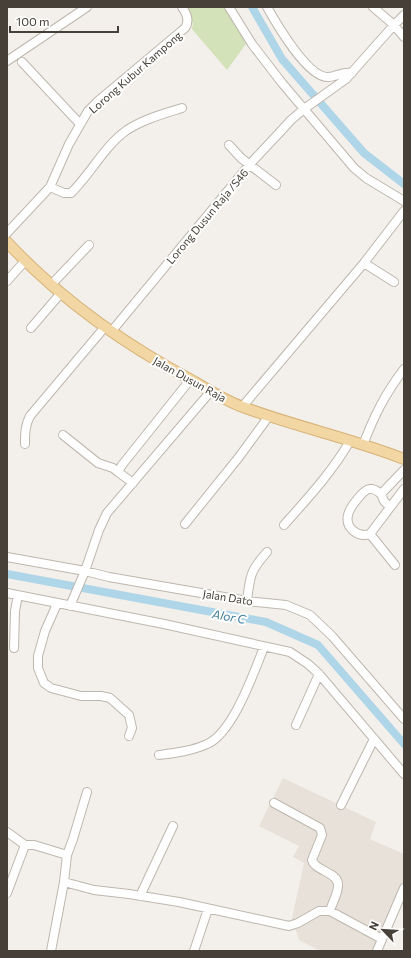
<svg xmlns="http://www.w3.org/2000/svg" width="411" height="958" viewBox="0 0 411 958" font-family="Commissioner,sans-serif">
  <rect width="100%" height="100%" fill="#f3f0eb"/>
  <path fill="#e7e1d9" d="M283,778L376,822L370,839L404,854V896L381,951H320L299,940L292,918L304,863L293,857L299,846L259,826Z"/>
  <path fill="#d3e2b8" d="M183,7H225L246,44L227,70L192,29L193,23Z"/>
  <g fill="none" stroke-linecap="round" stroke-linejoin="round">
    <path stroke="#afd5e8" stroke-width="8" d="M252,7L282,59L364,153L404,184
      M7,574L266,622L318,645L404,744"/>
    <g stroke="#beb7ae" stroke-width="10">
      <path id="minor" d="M229,7L252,44L282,83L354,168L366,178L404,201
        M267,7C276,23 308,78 328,77C336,77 343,71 352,73
        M373,7L394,25L404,37
        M7,61L87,7
        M22,62L80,124
        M229,145L241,158L276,185
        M50,187L64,193H71C91,174 104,146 127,130C144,119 163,114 182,108
        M7,233L50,187L69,144L88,111L98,101L185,28C190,21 187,14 182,7
        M364,263L394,282
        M7,281L25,261
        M51,285L89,245
        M31,328L61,293
        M111,332L250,164L280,132L291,120L304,109L346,79L394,25L404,15
        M242,407L364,263L404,211
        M63,435L98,463L113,468L118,472
        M25,444C25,434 25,425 30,416L104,328
        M363,445C374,416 385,394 404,369
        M404,470L381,494C378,492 375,488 370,489C363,489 349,509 348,515C345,528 358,538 370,534L404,489
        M133,483L118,472L122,465L190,380
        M381,494L384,501L390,507
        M185,524L239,457L269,416
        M284,525C308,498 332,472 350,441
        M370,534L395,565
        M7,557L85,571L109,577L247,601L286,605L310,615L332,636L404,719
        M7,593L164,624L290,652L308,664L319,674L404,774
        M247,601C250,576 250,571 267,552
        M57,604L45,631L38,656V668L44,683L51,688L81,696H101L110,698L129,715L132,728L129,736
        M70,606L85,571L99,530L107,513L211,391
        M14,648L15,611L18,595
        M296,725L319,674
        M159,755C175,753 192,751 207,744C233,733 254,672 264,647
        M274,803L320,828L322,835L312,860C315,871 337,872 338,884C339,892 332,903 330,911
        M341,805L374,739
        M7,832L25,845H34L67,855L64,882L94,890L129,894L179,902L289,926L298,923L319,911H330L382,939
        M67,855L73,839L87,792
        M7,893L25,845
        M140,896L173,826
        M51,951L64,882
        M194,951L208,909
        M377,951L404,888"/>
    </g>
    <g stroke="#d6b276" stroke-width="12">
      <path id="major" d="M7,242C61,300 125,345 195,382C210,391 226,401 243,407C296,427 351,438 404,459"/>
    </g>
    <use href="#minor" stroke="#fff" stroke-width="8"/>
    <use href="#major" stroke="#f2d6a4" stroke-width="10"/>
  </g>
  <g text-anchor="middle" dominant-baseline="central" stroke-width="4" stroke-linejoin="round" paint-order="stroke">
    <g font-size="11" fill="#464039" stroke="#fff">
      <text transform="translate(135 72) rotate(-41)">Lorong Kubur Kampong</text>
      <text transform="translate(207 216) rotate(-50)">Lorong Dusun Raja /S46</text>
      <text transform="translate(190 379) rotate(29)">Jalan Dusun Raja</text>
      <text transform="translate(228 597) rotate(9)">Jalan Dato</text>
    </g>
    <g font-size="12" font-style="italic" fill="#3d7c9f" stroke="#fff">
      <text transform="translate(229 616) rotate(10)">Alor C</text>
    </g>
  </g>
  <rect width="411" height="958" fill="none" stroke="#464039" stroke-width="16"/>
  <g transform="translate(383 930) rotate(295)" stroke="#ffffff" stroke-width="3" paint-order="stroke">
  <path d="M0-3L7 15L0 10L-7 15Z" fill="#464039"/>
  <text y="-6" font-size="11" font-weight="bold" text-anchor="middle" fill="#464039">N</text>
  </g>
  <path d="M10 26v6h108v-6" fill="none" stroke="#464039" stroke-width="2"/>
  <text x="16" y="26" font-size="12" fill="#464039" stroke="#ffffff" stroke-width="3" paint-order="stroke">100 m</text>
</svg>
